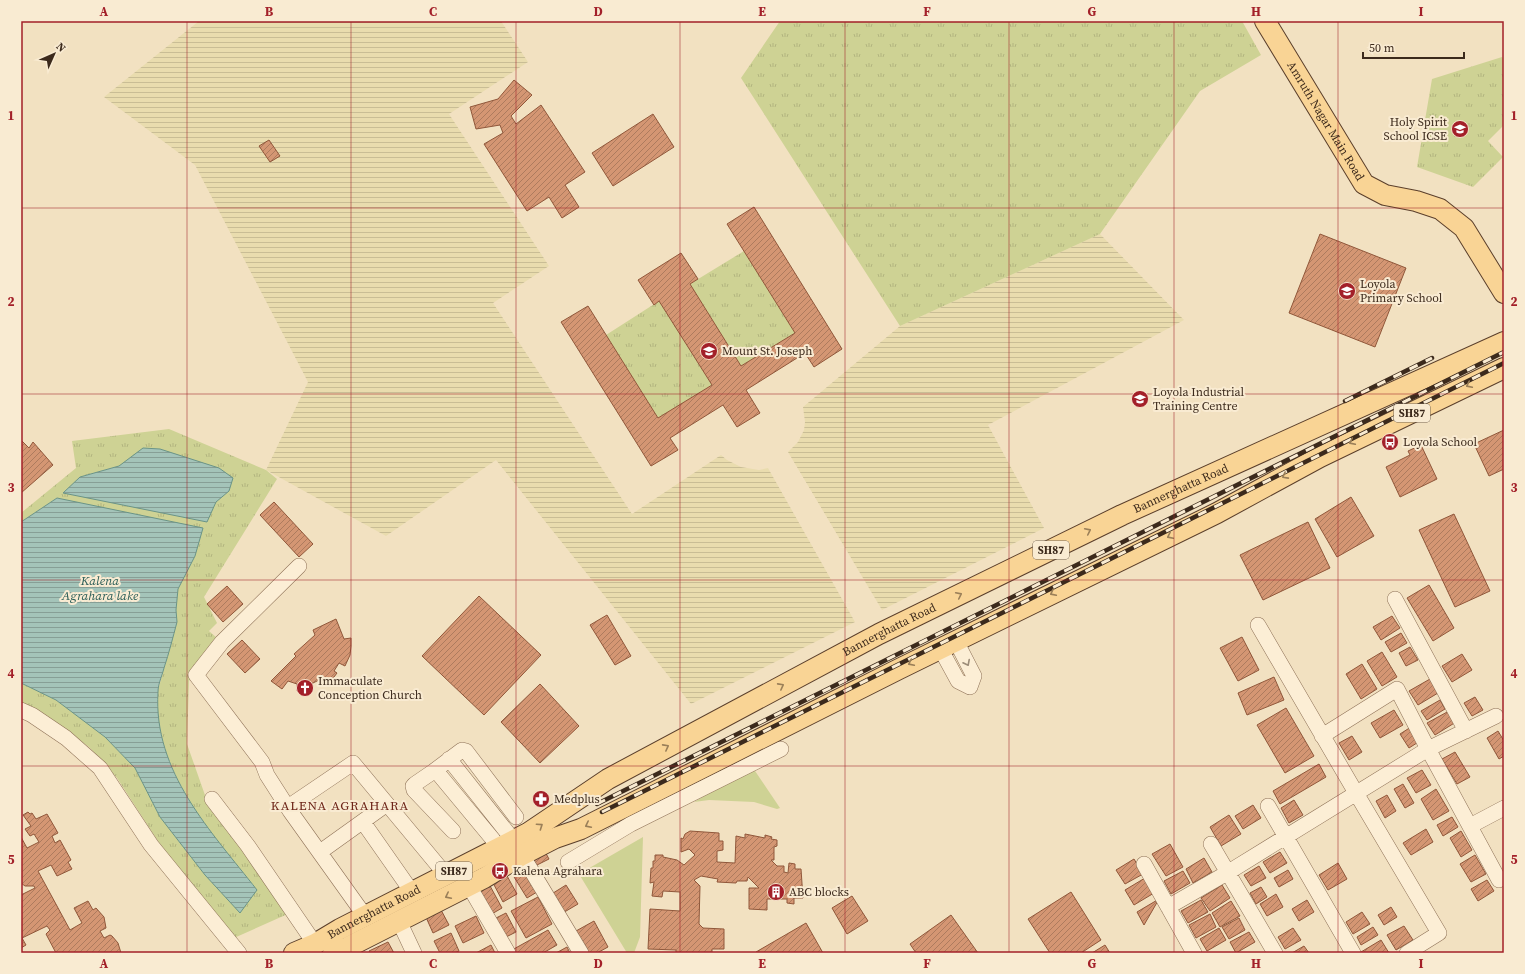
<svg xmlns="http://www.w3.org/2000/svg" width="1525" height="974" viewBox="0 0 1525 974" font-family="'Source Serif 4',serif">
<defs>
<pattern id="farmland-rules" width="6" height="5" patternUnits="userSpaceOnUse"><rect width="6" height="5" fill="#e9dcae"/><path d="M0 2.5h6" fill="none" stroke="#c9bd95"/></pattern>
<pattern id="park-tufts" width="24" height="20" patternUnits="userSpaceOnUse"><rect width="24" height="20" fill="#ced294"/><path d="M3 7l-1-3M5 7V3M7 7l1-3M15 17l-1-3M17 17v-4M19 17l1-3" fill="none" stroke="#b2b47f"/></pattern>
<pattern id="water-rules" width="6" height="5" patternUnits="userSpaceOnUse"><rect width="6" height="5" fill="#a4c4b9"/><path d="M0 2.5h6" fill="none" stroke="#879f96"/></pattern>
<pattern id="building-hatch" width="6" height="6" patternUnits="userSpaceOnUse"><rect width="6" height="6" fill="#d49673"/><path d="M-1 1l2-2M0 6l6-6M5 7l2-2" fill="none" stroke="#ad7b5e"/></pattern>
</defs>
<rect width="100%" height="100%" fill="#f2e1c1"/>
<!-- farmland -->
<path fill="url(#farmland-rules)" d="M199,21H501L528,62L449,114L549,266L493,303L632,514L721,455L727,460L741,467L759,470L768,468L855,622L691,704L496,460L386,536L266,470L308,382L195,165L104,97Z
M1100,234L1184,320L988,425L1044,528L882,610L788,452L798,442L804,430L805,422L803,407L900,326Z"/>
<!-- green -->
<path fill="#ced294" d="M753,768L780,808L777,809L754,802L709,800L694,802Z
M643,837L640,937L634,953H627L579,874Z"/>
<!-- park -->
<path fill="url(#park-tufts)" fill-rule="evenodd" d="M780,21H1242L1261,55L1200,91L1100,234L900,326L741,78Z
M1502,57L1504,59V125L1488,141L1503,157L1473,187L1417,167L1432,79Z
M744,251L795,333L741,366L690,284Z
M659,301L712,385L658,418L606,335Z
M169,429L266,470L277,479L204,597L217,623L209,631L218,639L189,681L187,744L206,798L290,913L234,938L183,880L117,778L89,747L36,709L21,705V683L56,700L105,737L135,768L160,817L205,875L240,912L197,815L179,783L165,751L158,720V690L177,622L176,610L178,589L195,556L57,498L21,522V513L76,468L72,441ZM119,466L229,491L216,502L80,477Z"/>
<!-- water -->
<path fill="url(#water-rules)" stroke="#6a9487" d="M143,448L160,449L219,468L233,478L229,491L216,502L207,522L63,493L80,477L119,466Z
M57,498L203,528L195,556L178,589L176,610L177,622C173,637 169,653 164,668C162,676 158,684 158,692C153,772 211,831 257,890L240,913L205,875L160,817L135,768L105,737L56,700L21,683V522Z"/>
<!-- building -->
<path fill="url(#building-hatch)" stroke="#90573a" d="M514,80L532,95L511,116L516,124L541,105L585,172L565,185L579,207L562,218L549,197L527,211L484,144L503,133L500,125L476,129L470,107L498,99Z
M653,114L674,147L613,186L592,153Z
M269,140L280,156L270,162L259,146Z
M754,207L842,349L814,367L805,353L746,390L760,413L737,427L723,405L670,438L678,450L651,466L561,322L588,306L658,418L712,385L659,301L654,305L638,280L681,253L698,279L690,284L741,366L795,333L727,224Z
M1320,234L1406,268L1375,347L1289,313Z
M1504,430V469L1489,476L1474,444Z
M21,440L29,448L33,442L53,465L21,493Z
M1421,445L1437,479L1400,497L1386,467L1410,455L1408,451Z
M1351,497L1374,536L1337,557L1315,519Z
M274,502L313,544L299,557L260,515Z
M1454,514L1490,591L1455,607L1419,530Z
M1308,522L1330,568L1263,600L1240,555Z
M1429,585L1454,628L1433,641L1407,598Z
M227,586L243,604L223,622L207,604Z
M479,596L541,655L484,715L422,656Z
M607,615L631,656L615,665L590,625Z
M1392,616L1400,628L1381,640L1373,627Z
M336,619L344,639L351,638V646L350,655L345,666L339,663L334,671L337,673L334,677L321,686L319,680L311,684V691L307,692L297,691V684L288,681L282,689L271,681L296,656L294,654L315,635L313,630Z
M1401,633L1407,643L1391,652L1385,642Z
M1242,637L1259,670L1238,681L1220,648Z
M242,640L260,659L245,673L227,654Z
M1410,647L1418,660L1406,666L1399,653Z
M1382,652L1397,677L1382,686L1367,661Z
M1462,654L1472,670L1452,682L1442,666Z
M1362,664L1377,689L1361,699L1346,674Z
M1274,677L1284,700L1247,715L1238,693Z
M1430,679L1438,693L1418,705L1409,691Z
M540,684L579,726L540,763L501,722Z
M1475,697L1483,710L1472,716L1464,703Z
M1440,700L1445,709L1427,720L1421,711Z
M1286,708L1314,756L1285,773L1257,725Z
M1394,710L1403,725L1380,738L1371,723Z
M1449,711L1456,722L1435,735L1427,723Z
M1411,727L1420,741L1409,748L1400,734Z
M1498,731L1504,741V756L1499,759L1487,738Z
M1352,736L1362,752L1349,760L1339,743Z
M1455,752L1470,777L1457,784L1442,759Z
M1319,764L1326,777L1280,804L1273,791Z
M1422,770L1431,785L1416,793L1407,778Z
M1403,784L1414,803L1405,808L1394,789Z
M1436,789L1449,811L1433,820L1421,799Z
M1387,795L1396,811L1385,818L1376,801Z
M1294,800L1303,815L1289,823L1281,808Z
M1253,805L1261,818L1243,829L1235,816Z
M28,812L30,814L32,813L36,819L47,814L58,833L52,836L55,843L60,840L71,860L68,862L72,869L57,876L51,865L38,871L70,930L82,923L74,908L88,901L93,910L96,908L104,917L106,928L100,931L104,938L110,935L112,936L118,943L121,953H56L46,934L50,930L47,926L22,938L26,945L21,948V895L35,888L34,886H25L21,883V837L27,848L39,842L34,834L30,836L25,829L31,826L23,815Z
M1229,815L1241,834L1221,846L1210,827Z
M1452,817L1458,827L1443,836L1437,825Z
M1426,829L1433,842L1411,855L1403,843Z
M690,831L719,833V841H723V850L717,851V862L735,863L736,836L745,838V834L765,838V835L772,837L771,839L777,840V846L774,847V860H771L777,866H784V872L788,873L789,863L795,864V869H801L803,898H794V904L787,903V899H767V910L749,909V888H759L748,877L747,881H737L736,883L717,882L718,879L701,876L694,880L700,886L699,924L703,928L724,929V949H712V953H676V950L648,949L650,909L680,911V892L663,891L662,897L652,896L654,882L650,883L651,868H653V861H655V855H663V857L677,860L684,865L695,855L689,849L681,852V838L683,839L685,834Z
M1461,831L1472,850L1461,857L1450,838Z
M1170,844L1183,867L1166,876L1152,854Z
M543,848L549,859L535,866L529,856Z
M1280,852L1287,863L1270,873L1263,862Z
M1475,855L1486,874L1471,882L1460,864Z
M1204,858L1212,872L1193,883L1186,869Z
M1134,859L1143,874L1125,884L1116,870Z
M1338,863L1347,879L1328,890L1319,875Z
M522,866L537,892L527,898L511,872Z
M1259,866L1266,878L1251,886L1244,875Z
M1288,870L1293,879L1279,887L1274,878Z
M1183,871L1190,883L1171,894L1164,881Z
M506,874L517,894L503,902L492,881Z
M1145,878L1154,893L1134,905L1125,890Z
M1487,880L1494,891L1478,901L1471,889Z
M489,884L502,908L490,915L476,891Z
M566,885L578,904L561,914L550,895Z
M1222,885L1230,898L1210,911L1201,898Z
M1261,887L1267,897L1256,904L1250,893Z
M1071,892L1101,940L1081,953H1050L1028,919Z
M1276,894L1283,907L1267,916L1260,904Z
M852,896L868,921L847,934L832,908Z
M538,897L552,924L526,938L511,911Z
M1159,899L1144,925L1137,912Z
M1201,900L1208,912L1188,923L1181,911Z
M1307,900L1314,912L1299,921L1292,909Z
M1231,901L1240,916L1220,927L1212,913Z
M1391,907L1397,917L1384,925L1378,915Z
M440,908L449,925L433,933L425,915Z
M1362,912L1370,924L1353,934L1346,922Z
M506,913L516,932L504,938L494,919Z
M1210,914L1216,927L1196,938L1189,925Z
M951,915L978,953H916L910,944Z
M476,916L484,933L463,943L455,926Z
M1239,918L1245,930L1229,939L1222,927Z
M594,921L608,947L597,953H588L576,931Z
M806,923L823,953H757L756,952Z
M1404,926L1413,940L1396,950L1387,935Z
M1373,927L1378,935L1361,945L1357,937Z
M1219,928L1226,940L1207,951L1200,939Z
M1293,928L1301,940L1285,949L1278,937Z
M548,930L557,945L543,953H514L512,950Z
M1249,932L1255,942L1236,953L1230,942Z
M451,933L459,951L454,953H440L434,941Z
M1381,940L1389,953H1362L1361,952Z
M388,942L394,953H370L369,951Z
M491,945L495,953H476Z
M1105,945L1110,953H1092Z
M1304,946L1309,953H1292Z
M567,947L570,953H556Z"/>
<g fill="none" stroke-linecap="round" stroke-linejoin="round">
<!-- minor casing -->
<g stroke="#8e7157" stroke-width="16">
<path id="minor" d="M299,566L222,642L196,675L262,762L267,775L290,811L365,916
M1395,599L1466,731
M1258,625L1356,793L1439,933L1407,953
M940,648L958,681L970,687L974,676L956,641
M21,710L32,715L66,738L100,768L151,845L239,953
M1322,736L1397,689L1428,749L1499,880
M449,759L514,841
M434,771L462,750L466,751L516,817
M212,799L248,846L315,944
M1268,806L1353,953
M288,807L353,763L446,875
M363,822L412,892
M1470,826L1504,808
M453,831L414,790L413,786L415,784L434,771L437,772L500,848
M1211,844L1275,953
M320,852L387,804
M522,855L581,953
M568,862L631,824L781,749
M1144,864L1194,953
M469,886L508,953
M1168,907L1227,873L1428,749L1496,716
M399,921L414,953"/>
</g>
<!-- major casing -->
<g stroke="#5b3f2b" stroke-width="22">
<g id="major">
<path id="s1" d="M1265,21L1364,184L1385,195L1416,201L1440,209L1464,228L1504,293"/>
<path id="s2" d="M294,953L315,944L340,929L528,833L608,779L879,634L1122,515L1504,342"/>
<path d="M333,953L348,947L484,878L522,855L555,838L581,829L899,669L1217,513L1320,457L1504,368"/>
</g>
</g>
<!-- minor -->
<use href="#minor" stroke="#fceed5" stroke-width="15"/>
<!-- major -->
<use href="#major" stroke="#f9d495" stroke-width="20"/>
<!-- rail casing -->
<g stroke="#3c2a1c" stroke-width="4.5">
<path id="rail" d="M1345,401L1432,358
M597,804L1504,352
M602,812L1504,363"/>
</g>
<!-- rail -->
<use href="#rail" stroke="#f9ebd2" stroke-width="3" stroke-dasharray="9" stroke-linecap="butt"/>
</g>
<!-- one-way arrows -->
<defs><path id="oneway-chevron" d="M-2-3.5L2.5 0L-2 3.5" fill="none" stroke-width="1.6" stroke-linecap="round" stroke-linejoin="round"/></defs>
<g stroke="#9a7f58">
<use href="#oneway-chevron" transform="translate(1469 385) rotate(154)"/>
<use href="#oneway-chevron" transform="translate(1352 442) rotate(154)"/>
<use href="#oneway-chevron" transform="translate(1285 476) rotate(152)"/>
<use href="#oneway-chevron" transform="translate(1088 531) rotate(-26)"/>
<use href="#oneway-chevron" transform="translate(1170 536) rotate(154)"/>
<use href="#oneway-chevron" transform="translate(1053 593) rotate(154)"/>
<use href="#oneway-chevron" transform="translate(959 595) rotate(-26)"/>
<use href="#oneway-chevron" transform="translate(911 663) rotate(154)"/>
<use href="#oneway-chevron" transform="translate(781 686) rotate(-28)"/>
<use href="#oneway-chevron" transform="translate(666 747) rotate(-28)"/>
<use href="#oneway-chevron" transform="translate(588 825) rotate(153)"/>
<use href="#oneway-chevron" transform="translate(540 826) rotate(-34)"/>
<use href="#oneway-chevron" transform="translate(448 896) rotate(153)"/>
</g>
<use stroke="#9c8c78" href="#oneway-chevron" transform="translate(967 663) rotate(63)"/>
<!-- grid -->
<path fill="none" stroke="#a32029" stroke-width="1" stroke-opacity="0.55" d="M187,21V953M351,21V953M516,21V953M680,21V953M845,21V953M1009,21V953M1174,21V953M1338,21V953M21,208H1504M21,394H1504M21,580H1504M21,766H1504"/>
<!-- icons -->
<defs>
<g id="school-disc" transform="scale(0.9)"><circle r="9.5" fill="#a32029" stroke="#f9ebd2"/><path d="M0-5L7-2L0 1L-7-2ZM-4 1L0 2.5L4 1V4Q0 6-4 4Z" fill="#fff"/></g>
<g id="university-disc" transform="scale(0.9)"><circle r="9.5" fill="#a32029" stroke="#f9ebd2"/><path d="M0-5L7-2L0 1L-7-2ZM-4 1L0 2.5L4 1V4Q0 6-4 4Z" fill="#fff"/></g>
<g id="bus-disc" transform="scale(0.9)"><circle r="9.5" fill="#a32029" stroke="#f9ebd2"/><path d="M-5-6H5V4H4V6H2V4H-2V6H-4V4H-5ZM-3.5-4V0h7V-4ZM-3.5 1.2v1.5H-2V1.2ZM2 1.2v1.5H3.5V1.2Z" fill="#fff"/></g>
<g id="church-disc" transform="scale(0.9)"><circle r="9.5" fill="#a32029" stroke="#f9ebd2"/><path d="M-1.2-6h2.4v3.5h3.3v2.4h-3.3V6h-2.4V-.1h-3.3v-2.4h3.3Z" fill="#fff"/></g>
<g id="pharmacy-disc" transform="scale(0.9)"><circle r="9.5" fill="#a32029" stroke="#f9ebd2"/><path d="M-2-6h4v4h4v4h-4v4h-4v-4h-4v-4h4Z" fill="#fff"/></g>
<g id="building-disc" transform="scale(0.9)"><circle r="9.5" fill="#a32029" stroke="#f9ebd2"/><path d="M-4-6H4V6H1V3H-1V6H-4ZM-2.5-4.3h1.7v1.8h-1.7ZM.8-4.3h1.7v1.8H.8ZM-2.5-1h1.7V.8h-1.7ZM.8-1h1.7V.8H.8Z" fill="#fff"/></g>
</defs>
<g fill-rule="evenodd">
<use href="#school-disc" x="1460" y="129"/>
<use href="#school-disc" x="1347" y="291"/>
<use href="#school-disc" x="709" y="351"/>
<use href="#university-disc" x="1140" y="399"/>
<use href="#bus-disc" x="1390" y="442"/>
<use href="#church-disc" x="305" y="688"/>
<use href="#pharmacy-disc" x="541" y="799"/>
<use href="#bus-disc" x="500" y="871"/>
<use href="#building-disc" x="776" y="892"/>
</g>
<g text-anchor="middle" stroke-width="4" stroke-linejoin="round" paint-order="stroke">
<!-- shield labels -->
<g fill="#f9ebd2" stroke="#756453" stroke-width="1">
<rect x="1394" y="404" width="36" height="18" rx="3"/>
<rect x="1033" y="541" width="36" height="18" rx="3"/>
<rect x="436" y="862" width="36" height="18" rx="3"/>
</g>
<g font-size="11" font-weight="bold" fill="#3c2a1c">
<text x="1412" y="417">SH87</text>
<text x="1051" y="554">SH87</text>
<text x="454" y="875">SH87</text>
</g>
<!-- street labels -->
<g font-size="12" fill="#3c2a1c" stroke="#f9ebd2">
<text dy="4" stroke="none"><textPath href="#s1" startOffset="117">Amruth Nagar Main Road</textPath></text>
<text dy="4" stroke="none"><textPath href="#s2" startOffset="1002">Bannerghatta Road</textPath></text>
<text dy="4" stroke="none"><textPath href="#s2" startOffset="678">Bannerghatta Road</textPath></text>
<text dy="4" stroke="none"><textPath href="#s2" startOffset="90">Bannerghatta Road</textPath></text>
</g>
<!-- poi labels -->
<g font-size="12" fill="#3c2a1c" stroke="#f9ebd2" text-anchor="start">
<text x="1447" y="126" text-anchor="end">Holy Spirit<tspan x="1447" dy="14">School ICSE</tspan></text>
<text x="1360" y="288">Loyola<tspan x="1360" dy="14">Primary School</tspan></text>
<text x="722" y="355">Mount St. Joseph</text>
<text x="1153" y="396">Loyola Industrial<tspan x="1153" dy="14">Training Centre</tspan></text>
<text x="1403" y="446">Loyola School</text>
<text x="318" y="685">Immaculate<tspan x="318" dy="14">Conception Church</tspan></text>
<text x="554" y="803">Medplus</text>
<text x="513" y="875">Kalena Agrahara</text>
<text x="789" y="896">ABC blocks</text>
</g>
<!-- water labels -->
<g font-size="13" font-style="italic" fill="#2a5d57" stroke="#f9ebd2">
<text x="100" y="585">Kalena<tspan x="100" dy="15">Agrahara lake</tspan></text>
</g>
<!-- neighbourhood labels -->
<g font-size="13" letter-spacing="1" fill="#6d2417" stroke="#f9ebd2">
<text x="340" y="810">KALENA AGRAHARA</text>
</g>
</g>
<!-- border -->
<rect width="1525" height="974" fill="none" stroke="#f9ebd2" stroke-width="44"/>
<!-- north arrow -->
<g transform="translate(54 54) rotate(45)" stroke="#f9ebd2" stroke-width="3" paint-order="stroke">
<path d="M0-3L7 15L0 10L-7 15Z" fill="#3c2a1c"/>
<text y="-6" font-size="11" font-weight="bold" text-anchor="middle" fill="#3c2a1c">N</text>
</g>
<!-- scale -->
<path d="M1363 52v6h101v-6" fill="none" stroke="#3c2a1c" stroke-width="2"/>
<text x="1369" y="52" font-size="12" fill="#3c2a1c" stroke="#f9ebd2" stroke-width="3" paint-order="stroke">50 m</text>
<rect x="22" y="22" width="1481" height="930" fill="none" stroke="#a32029" stroke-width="1.5"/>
<g font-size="13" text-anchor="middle" font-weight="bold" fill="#a32029">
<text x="104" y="16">A</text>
<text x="269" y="16">B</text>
<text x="433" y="16">C</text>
<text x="598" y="16">D</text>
<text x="762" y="16">E</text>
<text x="927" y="16">F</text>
<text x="1092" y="16">G</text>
<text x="1256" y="16">H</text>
<text x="1421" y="16">I</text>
<text x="11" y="120">1</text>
<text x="1514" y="120">1</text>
<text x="11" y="306">2</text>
<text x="1514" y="306">2</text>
<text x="11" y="492">3</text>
<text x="1514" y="492">3</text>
<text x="11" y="678">4</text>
<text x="1514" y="678">4</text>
<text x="11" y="864">5</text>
<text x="1514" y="864">5</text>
<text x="104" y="968">A</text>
<text x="269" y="968">B</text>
<text x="433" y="968">C</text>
<text x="598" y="968">D</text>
<text x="762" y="968">E</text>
<text x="927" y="968">F</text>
<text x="1092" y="968">G</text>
<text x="1256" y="968">H</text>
<text x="1421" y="968">I</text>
</g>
</svg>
